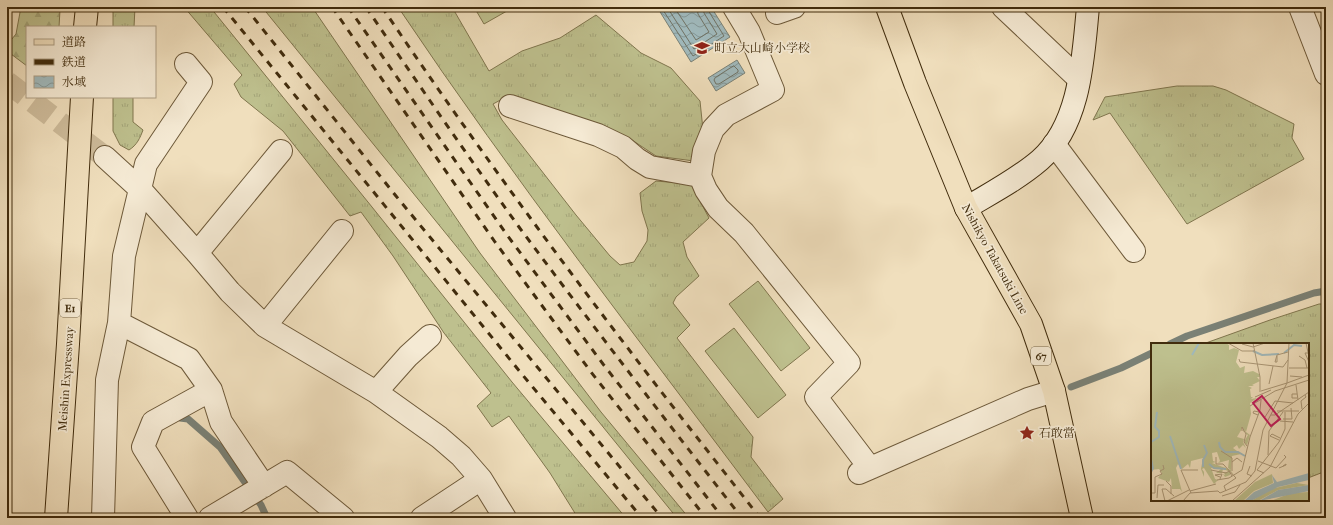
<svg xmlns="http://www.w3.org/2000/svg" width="1333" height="525" viewBox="0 0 1333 525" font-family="'IM FELL French Canon','Noto Serif JP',serif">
<defs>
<pattern id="grass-tufts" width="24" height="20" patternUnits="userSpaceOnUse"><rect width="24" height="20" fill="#bec08e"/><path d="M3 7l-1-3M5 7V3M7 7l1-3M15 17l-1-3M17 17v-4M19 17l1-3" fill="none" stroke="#a4a579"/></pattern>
<pattern id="forest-firs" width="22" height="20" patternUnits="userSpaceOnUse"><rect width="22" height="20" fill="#bec08e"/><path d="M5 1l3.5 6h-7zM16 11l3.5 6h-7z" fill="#a4a579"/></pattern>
<pattern id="water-waves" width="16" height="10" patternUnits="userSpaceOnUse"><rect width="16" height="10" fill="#a0b9bc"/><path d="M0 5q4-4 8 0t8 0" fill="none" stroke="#849797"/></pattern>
</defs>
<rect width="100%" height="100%" fill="#f0dfbd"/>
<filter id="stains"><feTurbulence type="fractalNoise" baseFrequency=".005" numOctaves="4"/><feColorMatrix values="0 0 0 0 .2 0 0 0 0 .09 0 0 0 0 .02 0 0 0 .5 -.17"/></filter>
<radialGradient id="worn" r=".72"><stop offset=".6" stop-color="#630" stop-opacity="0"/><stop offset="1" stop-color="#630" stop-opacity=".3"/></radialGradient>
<!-- grass -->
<path fill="url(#grass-tufts)" stroke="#80764e" d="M113,7H135L134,27H113Z
M184,7H210L372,207L512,382L626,518H578L550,473L509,416L492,427L477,406L491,393L444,333L393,256L361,212L350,216L283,131L241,97L234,84L242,75Z
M262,7H312L480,253L601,412L689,518H677Z
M398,7H452L489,71L522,51L560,38L596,15L641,53L671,68L700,101L703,130L694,161L656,156L629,138L508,96L493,104L502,120L576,215L610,256L620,265L634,262L647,241L648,230L642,211L640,193L656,181L691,184L709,218L683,242L687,257L699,276L676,297L673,303L690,325L677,338L753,437L751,457L783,499L768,512C643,345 514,180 398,7Z
M1177,86H1213L1226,90L1294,124L1292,138L1304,159L1187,224L1110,113L1093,120L1105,97Z
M113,97H133V122L143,130C140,138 137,145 129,150L120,145L113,131Z
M1319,304H1326V471L1308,478V344H1203L1270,320Z"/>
<!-- forest -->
<path fill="url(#forest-firs)" stroke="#80764e" d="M21,7H43L60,10L59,27H27V66L7,51V45L16,34Z"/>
<!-- pitch -->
<path fill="#bec08e" stroke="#80764e" d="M474,7H514L484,24Z
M758,281L810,348L781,371L729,304Z
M734,328L786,395L758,418L705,351Z"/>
<!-- water -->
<path fill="url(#water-waves)" stroke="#7a8176" d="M657,7H711L730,37L691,62Z
M737,60L745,73L716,91L708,78Z"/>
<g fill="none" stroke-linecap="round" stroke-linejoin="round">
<!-- shore -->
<path stroke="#707264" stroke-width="1" d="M661,7L693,56L724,36L708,10V7
M667,7L694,49L717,34L704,13L703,7
M674,7L696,40L709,32L698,14L697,7
M734,66L738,70V72L719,84H716L714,80L715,78Z"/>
<!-- stream -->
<path stroke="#7a8176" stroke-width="7" d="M1170,344L1187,336L1314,293L1326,291
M1071,387L1121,368L1152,353
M180,418L188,419L220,447L261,505L267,518"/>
<!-- minor-tunnel -->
<path stroke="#cdbb9a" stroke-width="22" stroke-dasharray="22 11" stroke-linecap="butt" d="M7,82L105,157"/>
<!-- minor casing -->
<g stroke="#6d5939" stroke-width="24">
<path id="minor" d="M734,7L749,32L773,90L726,115L713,129L704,151L700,176L706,190L718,208L744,233L849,363L816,397L870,468
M1003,7L1079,79
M777,13L794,7
M510,106L598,135L623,147L637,159L650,167L700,176
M1054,144L1134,251
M105,157L140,189L197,253L230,292L265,326L376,392L439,437L461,456L481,479L505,518
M197,253L281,151
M119,323L189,359L211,390L221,422L264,486
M265,326L342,231
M376,392L408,356L430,336
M859,473L1028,399L1054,391
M103,518L107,380L119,323L124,256L146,164L201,82L186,64
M187,518L143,447L153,422L211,390
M210,518L287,472L343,518
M422,518L481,479"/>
</g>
<!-- tertiary casing -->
<g stroke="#6d5939" stroke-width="24">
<path id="tertiary" d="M1300,7L1326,74"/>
</g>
<!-- secondary casing -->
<g stroke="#412c0d" stroke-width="24">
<path id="secondary" d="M966,208C991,193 1018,179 1040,160C1081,124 1083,57 1088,7"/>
</g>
<!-- primary casing -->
<g stroke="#412c0d" stroke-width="24">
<path id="primary" d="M887,7L915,83L966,208L1031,324L1054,391L1082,518"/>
</g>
<!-- motorway casing -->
<g stroke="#412c0d" stroke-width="24">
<path id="motorway" d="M85,27L87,7
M56,518L68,344L82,97"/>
</g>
<!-- minor -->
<use href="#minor" stroke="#f5ead4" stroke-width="22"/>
<!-- tertiary -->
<use href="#tertiary" stroke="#f5ead4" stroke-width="22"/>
<!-- secondary -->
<use href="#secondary" stroke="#f5ead4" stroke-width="22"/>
<!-- primary -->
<use href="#primary" stroke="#f0dfbd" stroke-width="22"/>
<!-- motorway -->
<use href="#motorway" stroke="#f0dfbd" stroke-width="22"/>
<!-- rail -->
<path stroke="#412c0d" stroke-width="3" stroke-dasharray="7 7" stroke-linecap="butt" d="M223,7L521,373L642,518
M245,7L396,196L662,518
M332,7L495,242L591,372L706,518
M348,7L507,235L603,364L723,518
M366,7C416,81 467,155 519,227C592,325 667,422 742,518
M382,7C460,123 542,236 627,347C670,404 716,461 760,518"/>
</g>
<!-- icons -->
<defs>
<g id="school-bare" transform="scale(1.2)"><path d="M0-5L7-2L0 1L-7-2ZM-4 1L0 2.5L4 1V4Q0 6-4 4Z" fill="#8f2418" stroke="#f5ead4" stroke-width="2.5" paint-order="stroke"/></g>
<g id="sight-bare" transform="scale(1.2)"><path d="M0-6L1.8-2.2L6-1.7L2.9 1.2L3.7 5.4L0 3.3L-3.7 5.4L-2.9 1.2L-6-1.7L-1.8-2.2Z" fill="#8f2418" stroke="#f5ead4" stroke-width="2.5" paint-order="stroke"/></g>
</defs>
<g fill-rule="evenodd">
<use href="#school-bare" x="702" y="48"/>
<use href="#sight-bare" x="1027" y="433"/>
</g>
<g text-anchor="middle" stroke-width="3.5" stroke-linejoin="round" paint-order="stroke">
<!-- shield labels -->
<g fill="#f5ead4" stroke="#776549" stroke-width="1">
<rect x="60" y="299" width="20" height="18" rx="3"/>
<rect x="1031" y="347" width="20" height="18" rx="3"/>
</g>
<g font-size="11" font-weight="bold" fill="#412c0d">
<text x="70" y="312">E1</text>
<text x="1041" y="360">67</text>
</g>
<!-- poi labels -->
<g font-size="12" fill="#412c0d" stroke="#f5ead4" text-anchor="start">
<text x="714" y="52">町立大山崎小学校</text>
<text x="1039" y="437">石敢當</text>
</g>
<!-- street labels -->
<g font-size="12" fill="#412c0d" stroke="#f5ead4">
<text transform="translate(995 259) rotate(61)" y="4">Nishikyo Takatsuki Line</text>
<text transform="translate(66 379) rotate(-86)" y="4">Meishin Expressway</text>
</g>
</g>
<!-- overview -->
<g transform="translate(1151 343)">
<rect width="158" height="158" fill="#f0dfbd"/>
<path d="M121,131L122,140L103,148L92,158H83L104,139Z" fill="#bec08e"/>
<path d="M0,0H75L78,2V7L83,5L88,7L85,19L89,25L94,23L93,30L102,28L108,31L109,34H106L109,38L101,42L103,43H97L101,45L99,46L100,54H102L100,56L106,55L99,60L100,71L95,89L99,92L96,102L93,99L97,92L95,91L94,87L92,89V84L86,94L93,96L92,99L95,105L92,102L88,106L86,102L82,105L90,111L81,113L80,128L83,132L79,128V132L74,134L72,131L74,132L73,129H78L77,128L72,126L71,130H65L70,126L60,125L64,136L67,137L63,141L53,125L51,126L53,129V134L50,126L52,115L40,118L39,125L37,121L31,126L27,121L25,125L31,149L29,146H21L20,135L18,139L7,135L11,130L8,126L0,127ZM66,109L69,118L67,120L78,117L77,125L80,127L61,120L65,119L62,118L61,110ZM158,137L146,140L158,142L127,147L107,158H100L120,146Z" fill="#bec08e" fill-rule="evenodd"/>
<path d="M158,149V158H120L140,150Z" fill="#bec08e"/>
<path d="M158,130V137L127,144L100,158H93L103,149L123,140L121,132L126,139ZM158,142V148L108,158L127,147Z" fill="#a0b9bc"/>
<path fill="none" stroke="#a0b9bc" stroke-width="2" d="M102,8L111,12L128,11M133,10L143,2L151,3M41,12L48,0M19,93L30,126M0,99L8,94V88L4,84L6,69M68,99L69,104L74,109H87L94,113M0,116L2,125L0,129M58,121L63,125L75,126M52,124V117L56,110L53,102"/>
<path fill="none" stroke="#aa9777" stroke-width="1" d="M77,0L91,8H103M102,0L109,34V49M155,0L158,14M91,1L102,4L114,0M158,10H154L158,19M126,13V19H124L126,12L137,9M148,13L154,17L156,25M88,16L89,19L132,24L137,17M138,25H158M139,33L151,34M118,41L122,23M145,42L147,57M110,48L136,40L138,0M104,54L120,47M146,55H141V51H146M99,63L124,48L158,37M151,66L150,58L155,54L154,52M126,68H148M107,72L102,70L103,68L108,69M120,72H124L158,49M114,74L124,58L142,60M132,76H141L140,65M129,78L142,79M91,88V84L95,91L93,99L96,103M128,97L119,93L121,91L129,95M70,108L81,115V128M117,112L118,88L132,69M65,114V121H72L85,135L73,143L75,148M107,118L125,125L135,114L133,112M81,119L86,115L91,119M99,123L96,131L101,133M128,125L135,122V121L132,123M60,127L75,130L78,128L81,133M113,130L106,127L128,99L134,86V69M69,134L64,132L71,131L69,136M66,137L78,135L91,127L99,94L109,67L110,57M15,138L20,143V151M39,148L65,141M0,150H4V134L11,131L9,128L13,126L12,122M40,150L30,127H47M71,153L84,149L89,142M6,155L7,142H13M14,158L11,146H15L23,153M16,158L38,147M32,158L39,150L67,148L69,150L95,139L104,128L112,87L136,40L158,32M81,158L119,124L147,71L158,60"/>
<path fill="#c2185b" fill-opacity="0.15" stroke="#c2185b" stroke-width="2" d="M111,53L129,76L120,83L102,60Z"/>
<rect width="158" height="158" fill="none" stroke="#412c0d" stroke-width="2"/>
</g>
<!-- margin -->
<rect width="1333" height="525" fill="none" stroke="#f0dfbd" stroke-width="24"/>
<rect x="8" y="8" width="1317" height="509" fill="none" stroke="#412c0d" stroke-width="2"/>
<rect x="12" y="12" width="1309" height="501" fill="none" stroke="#412c0d"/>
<!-- legend -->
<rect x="26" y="26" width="130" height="72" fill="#f5ead4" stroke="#ad9e84"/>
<rect x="34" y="39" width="20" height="6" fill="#f0dfbd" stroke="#ad9e84"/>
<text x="62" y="46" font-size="12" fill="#412c0d">道路</text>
<rect x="34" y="59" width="20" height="6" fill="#412c0d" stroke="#ad9e84"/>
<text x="62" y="66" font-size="12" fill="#412c0d">鉄道</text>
<rect x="34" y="76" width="20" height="12" fill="url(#water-waves)" stroke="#ad9e84"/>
<text x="62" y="86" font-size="12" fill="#412c0d">水域</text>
<rect width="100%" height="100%" filter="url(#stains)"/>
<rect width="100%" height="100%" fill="url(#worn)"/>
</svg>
